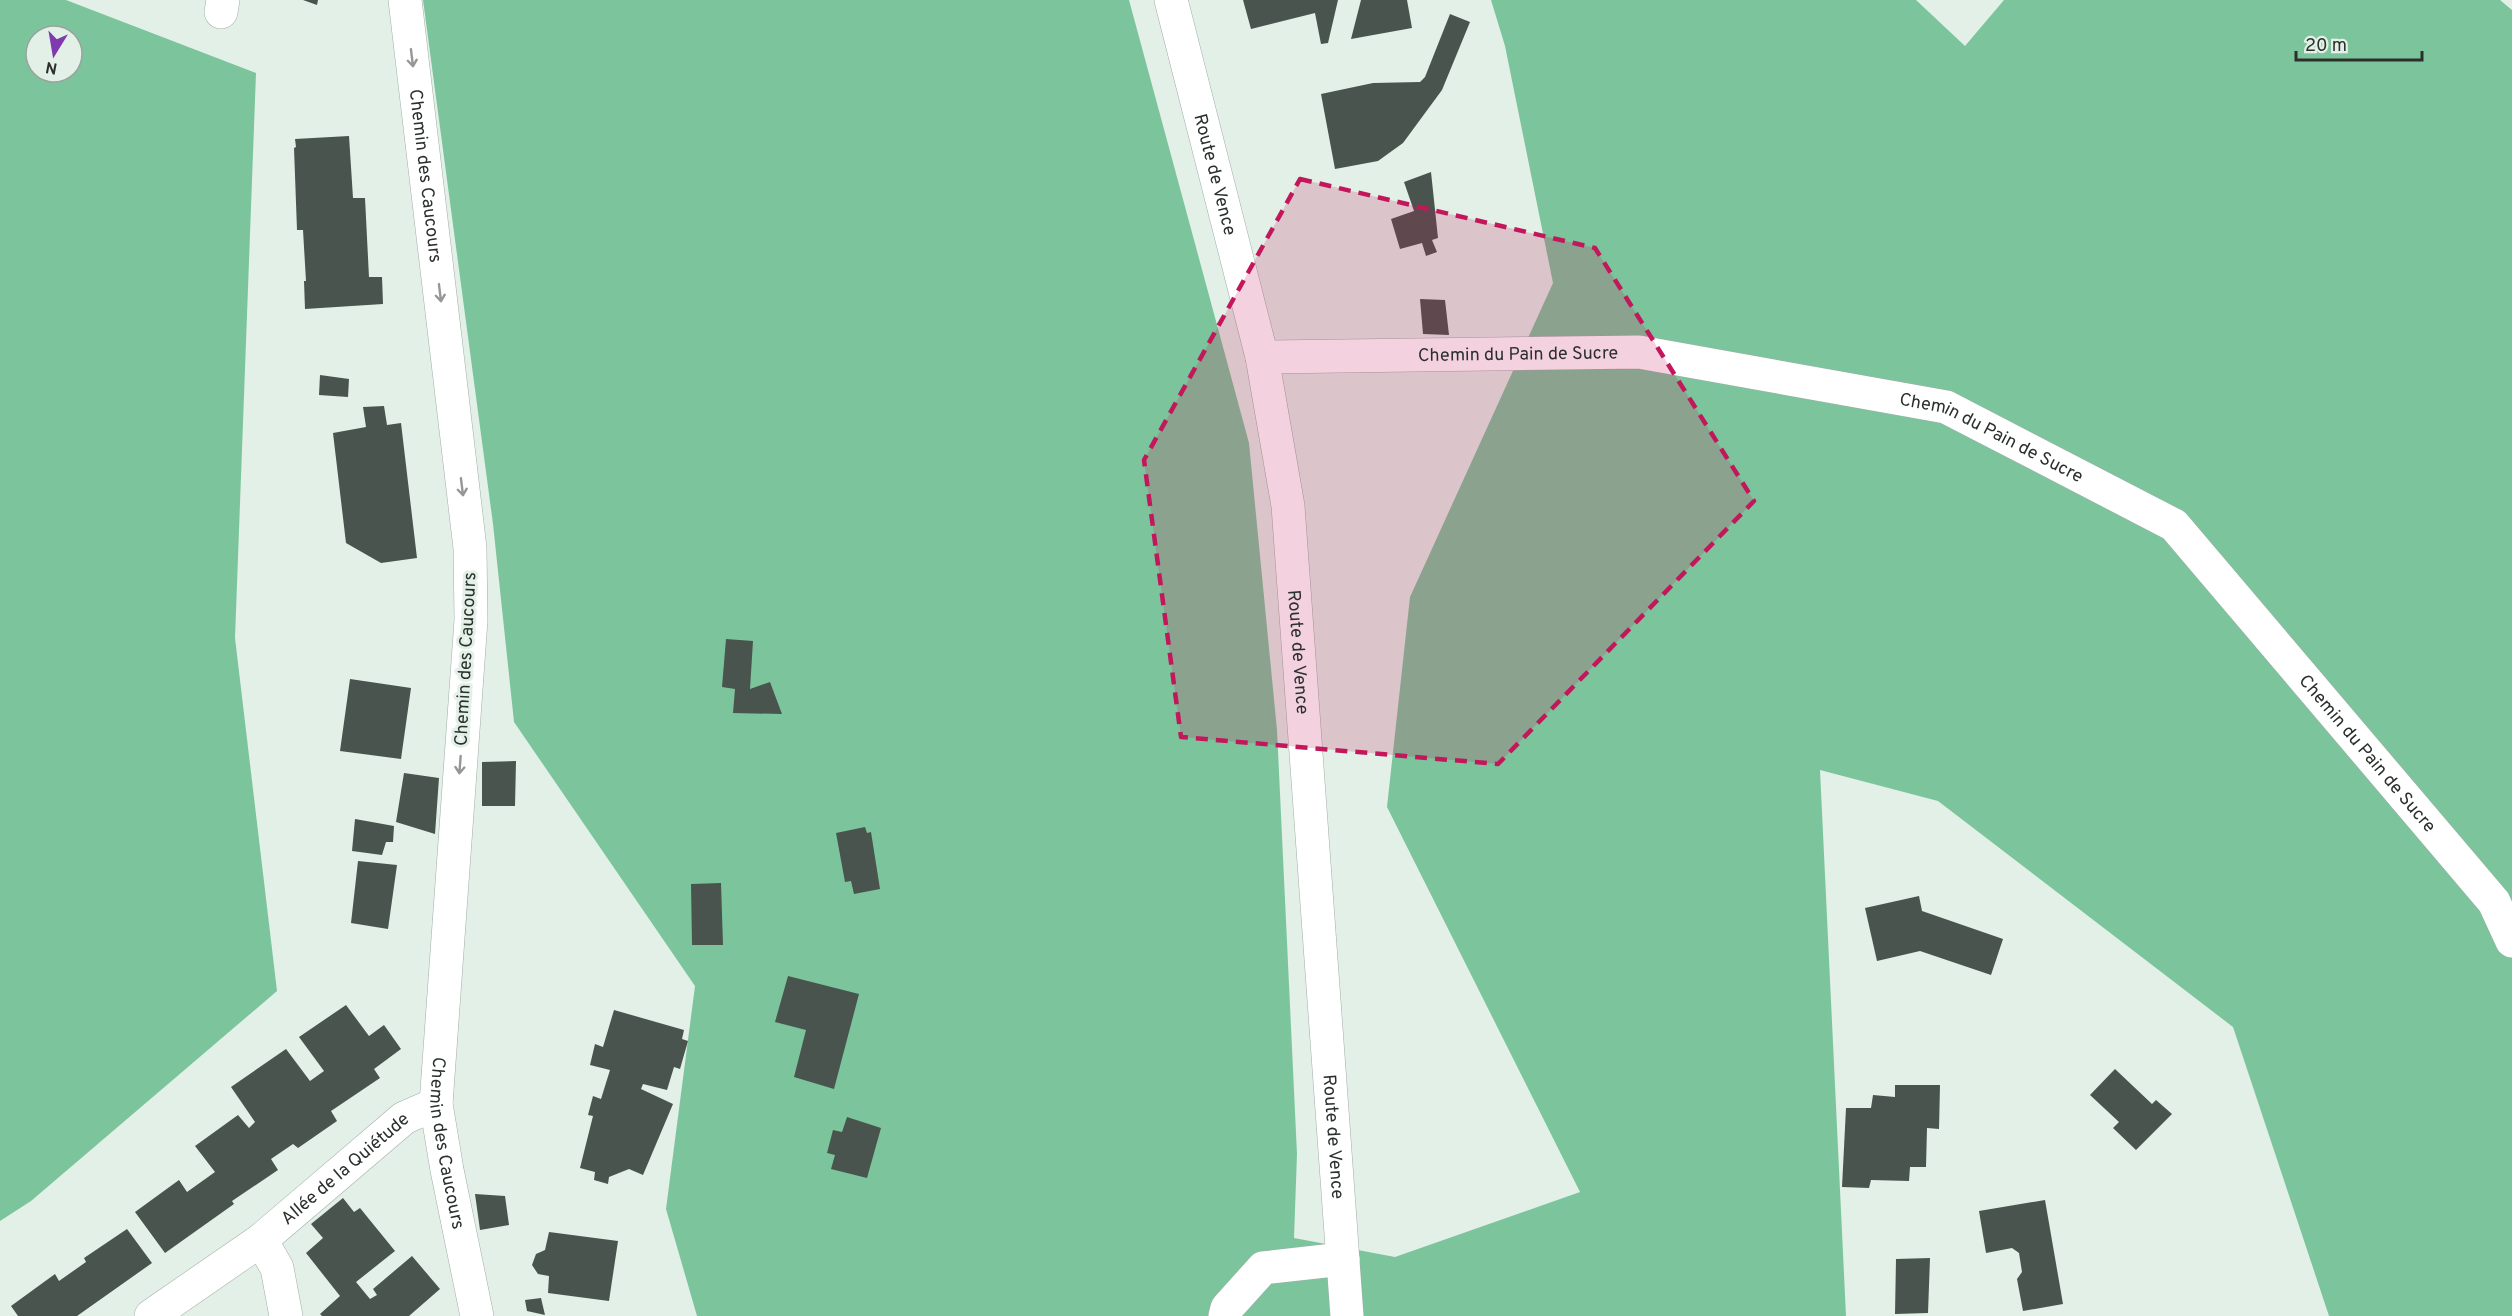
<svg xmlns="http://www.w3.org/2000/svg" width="2512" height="1316" viewBox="0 0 2512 1316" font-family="Overpass,sans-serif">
<rect width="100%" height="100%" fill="#e2f0e7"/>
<!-- forest -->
<path fill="#7cc59c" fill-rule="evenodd" d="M0,0H66L256,73L235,638L277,991L31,1201L0,1221ZM36,36H72V72H36Z
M423,0H1129L1249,443L1277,730L1297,1154L1294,1238L1395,1257L1580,1192L1387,807L1410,597L1553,283L1505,46L1491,0H1916L1965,46L2004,0H2500L2512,10V1316H2329L2233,1027L1938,801L1820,770L1846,1316H697L666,1209L695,986L514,722L493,524Z"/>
<!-- building -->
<path fill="#48544d" d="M303,0H318L317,5Z
M1243,0H1338L1328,43L1321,44L1315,13L1251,29Z
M1361,0H1407L1412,28L1351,39Z
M1450,14L1470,22L1442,90L1403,143L1378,161L1335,169L1321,94L1373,83L1420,82L1425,77Z
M349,136L353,198H365L369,277H382L383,304L305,309L304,281H306L303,230H297L294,148L296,147L295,139Z
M1431,172L1438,238L1432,240L1437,252L1426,256L1422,243L1400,249L1391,219L1414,211L1404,182Z
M1420,299L1445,300L1449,335L1423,334Z
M320,375L349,379L348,397L319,395Z
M384,406L387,425L401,423L417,558L381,563L346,543L333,433L366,427L363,407Z
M726,639L753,641L750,689L770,682L782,714L733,713L735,689L722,687Z
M350,679L411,688L401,759L340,751Z
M516,761L515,806H482V762Z
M404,773L439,778L435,834L396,822Z
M355,819L394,826L393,842H386L382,855L352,851Z
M865,827L867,833L871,832L880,889L854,894L851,881L845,882L836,833Z
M358,861L397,865L388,929L351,923Z
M721,883L723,945H692L691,884Z
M1919,896L1922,911L2003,939L1991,975L1920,951L1877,961L1865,908Z
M788,976L859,994L834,1089L794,1077L806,1030L775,1022Z
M346,1005L369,1036L384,1025L401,1049L374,1069L380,1078L331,1111L337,1121L298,1148L293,1144L271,1159L278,1170L232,1201L234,1204L165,1253L135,1212L179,1180L187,1192L215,1172L195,1146L238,1115L249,1128L255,1122L231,1087L286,1049L310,1081L324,1071L299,1037Z
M614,1010L684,1030L682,1039L688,1041L680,1069L674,1067L667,1090L643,1084L641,1089L673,1104L643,1175L629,1169L609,1177L608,1184L594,1180L595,1172L580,1168L593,1116L588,1115L593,1096L601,1099L610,1070L590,1065L595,1044L603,1047Z
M2115,1069L2152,1104L2156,1100L2172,1114L2136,1150L2113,1128L2119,1122L2090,1095Z
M1895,1085H1940L1939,1129L1927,1128L1926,1167H1910L1909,1181L1871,1180L1869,1188L1842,1187L1846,1108H1871L1873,1095L1895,1097Z
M847,1117L881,1128L867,1178L831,1169L835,1155L827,1153L833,1130L842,1132Z
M475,1194L505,1196L509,1225L480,1230Z
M343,1198L354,1212L360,1208L395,1251L356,1282L370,1299L377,1295L373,1289L412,1256L440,1289L409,1316H322L320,1314L340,1296L306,1253L323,1238L311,1224Z
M2045,1200L2063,1304L2023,1311L2017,1279L2022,1272L2019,1253L2012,1248L1986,1253L1979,1211Z
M127,1229L152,1263L77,1316H18L11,1306L55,1274L59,1281L86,1262L84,1258Z
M549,1232L618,1241L609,1301L548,1293L549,1276L538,1274L532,1265L536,1254L545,1250Z
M1930,1258L1928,1313L1895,1314L1896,1259Z
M541,1298L545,1315L527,1311L525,1300Z"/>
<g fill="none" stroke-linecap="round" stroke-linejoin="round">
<!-- street casing -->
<g stroke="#a1aea6" stroke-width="34">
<g id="street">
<path id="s1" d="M405,0L470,548L471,620L436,1104L447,1170L477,1316"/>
<path d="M221,12L223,0"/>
<path id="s2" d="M1262,357L1639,352L1946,407L2174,525L2494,902L2512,941"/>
<path d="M261,1240L277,1268L286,1316"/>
<path id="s3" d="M151,1316L261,1240L404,1118L436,1104"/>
<path d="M1225,1316L1227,1308L1263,1268L1343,1259"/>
</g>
</g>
<!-- secondary casing -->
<g stroke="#a1aea6" stroke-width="34">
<g id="secondary">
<path id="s4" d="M1171,0L1262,357L1288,506L1347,1316"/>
</g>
</g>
<!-- street -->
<use href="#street" stroke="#fff" stroke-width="33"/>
<!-- secondary -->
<use href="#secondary" stroke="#fff" stroke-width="33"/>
</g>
<!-- one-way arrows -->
<defs><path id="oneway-shaft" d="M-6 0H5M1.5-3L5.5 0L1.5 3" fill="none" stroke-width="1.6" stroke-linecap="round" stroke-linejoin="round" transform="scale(1.5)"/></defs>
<g stroke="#959896">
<use href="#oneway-shaft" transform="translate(412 58) rotate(83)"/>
<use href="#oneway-shaft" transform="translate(440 293) rotate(83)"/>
<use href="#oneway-shaft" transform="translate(462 487) rotate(83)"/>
<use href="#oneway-shaft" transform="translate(460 765) rotate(94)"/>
</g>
<!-- marked area -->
<path fill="#c2185b" fill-opacity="0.2" stroke="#c2185b" stroke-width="4.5" stroke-dasharray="12 8" stroke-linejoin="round" d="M1300,179L1595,248L1754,501L1498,764L1181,737L1144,460Z"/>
<g text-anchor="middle" stroke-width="6" stroke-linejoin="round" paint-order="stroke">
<!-- street labels -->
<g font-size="18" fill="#2b302d" stroke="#e2f0e7">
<text dy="6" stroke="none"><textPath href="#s4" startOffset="180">Route de Vence</textPath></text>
<text dy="6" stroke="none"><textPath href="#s1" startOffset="177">Chemin des Caucours</textPath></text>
<text dy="6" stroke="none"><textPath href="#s2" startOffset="256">Chemin du Pain de Sucre</textPath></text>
<text dy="6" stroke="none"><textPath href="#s2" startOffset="742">Chemin du Pain de Sucre</textPath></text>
<text dy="6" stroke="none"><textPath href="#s4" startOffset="666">Route de Vence</textPath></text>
<text transform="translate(465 659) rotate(-87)" y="6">Chemin des Caucours</text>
<text dy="6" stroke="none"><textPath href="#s2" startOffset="1245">Chemin du Pain de Sucre</textPath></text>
<text dy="6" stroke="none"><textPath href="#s4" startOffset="1152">Route de Vence</textPath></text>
<text dy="6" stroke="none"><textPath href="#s1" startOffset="1149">Chemin des Caucours</textPath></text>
<text dy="6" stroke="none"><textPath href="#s3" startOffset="244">Allée de la Quiétude</textPath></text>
</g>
</g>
<!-- north arrow -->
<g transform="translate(54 54) rotate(191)"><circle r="28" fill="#e2f0e7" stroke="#99a39d" stroke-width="1.5"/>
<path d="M0-4.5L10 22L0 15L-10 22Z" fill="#7f3aae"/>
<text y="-9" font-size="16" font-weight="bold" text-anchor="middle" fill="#2b302d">N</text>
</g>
<!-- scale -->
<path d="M2296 51v9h126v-9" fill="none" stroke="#2b302d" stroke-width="3"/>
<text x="2305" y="51" font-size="18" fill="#2b302d" stroke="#e2f0e7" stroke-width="4.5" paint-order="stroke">20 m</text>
</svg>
